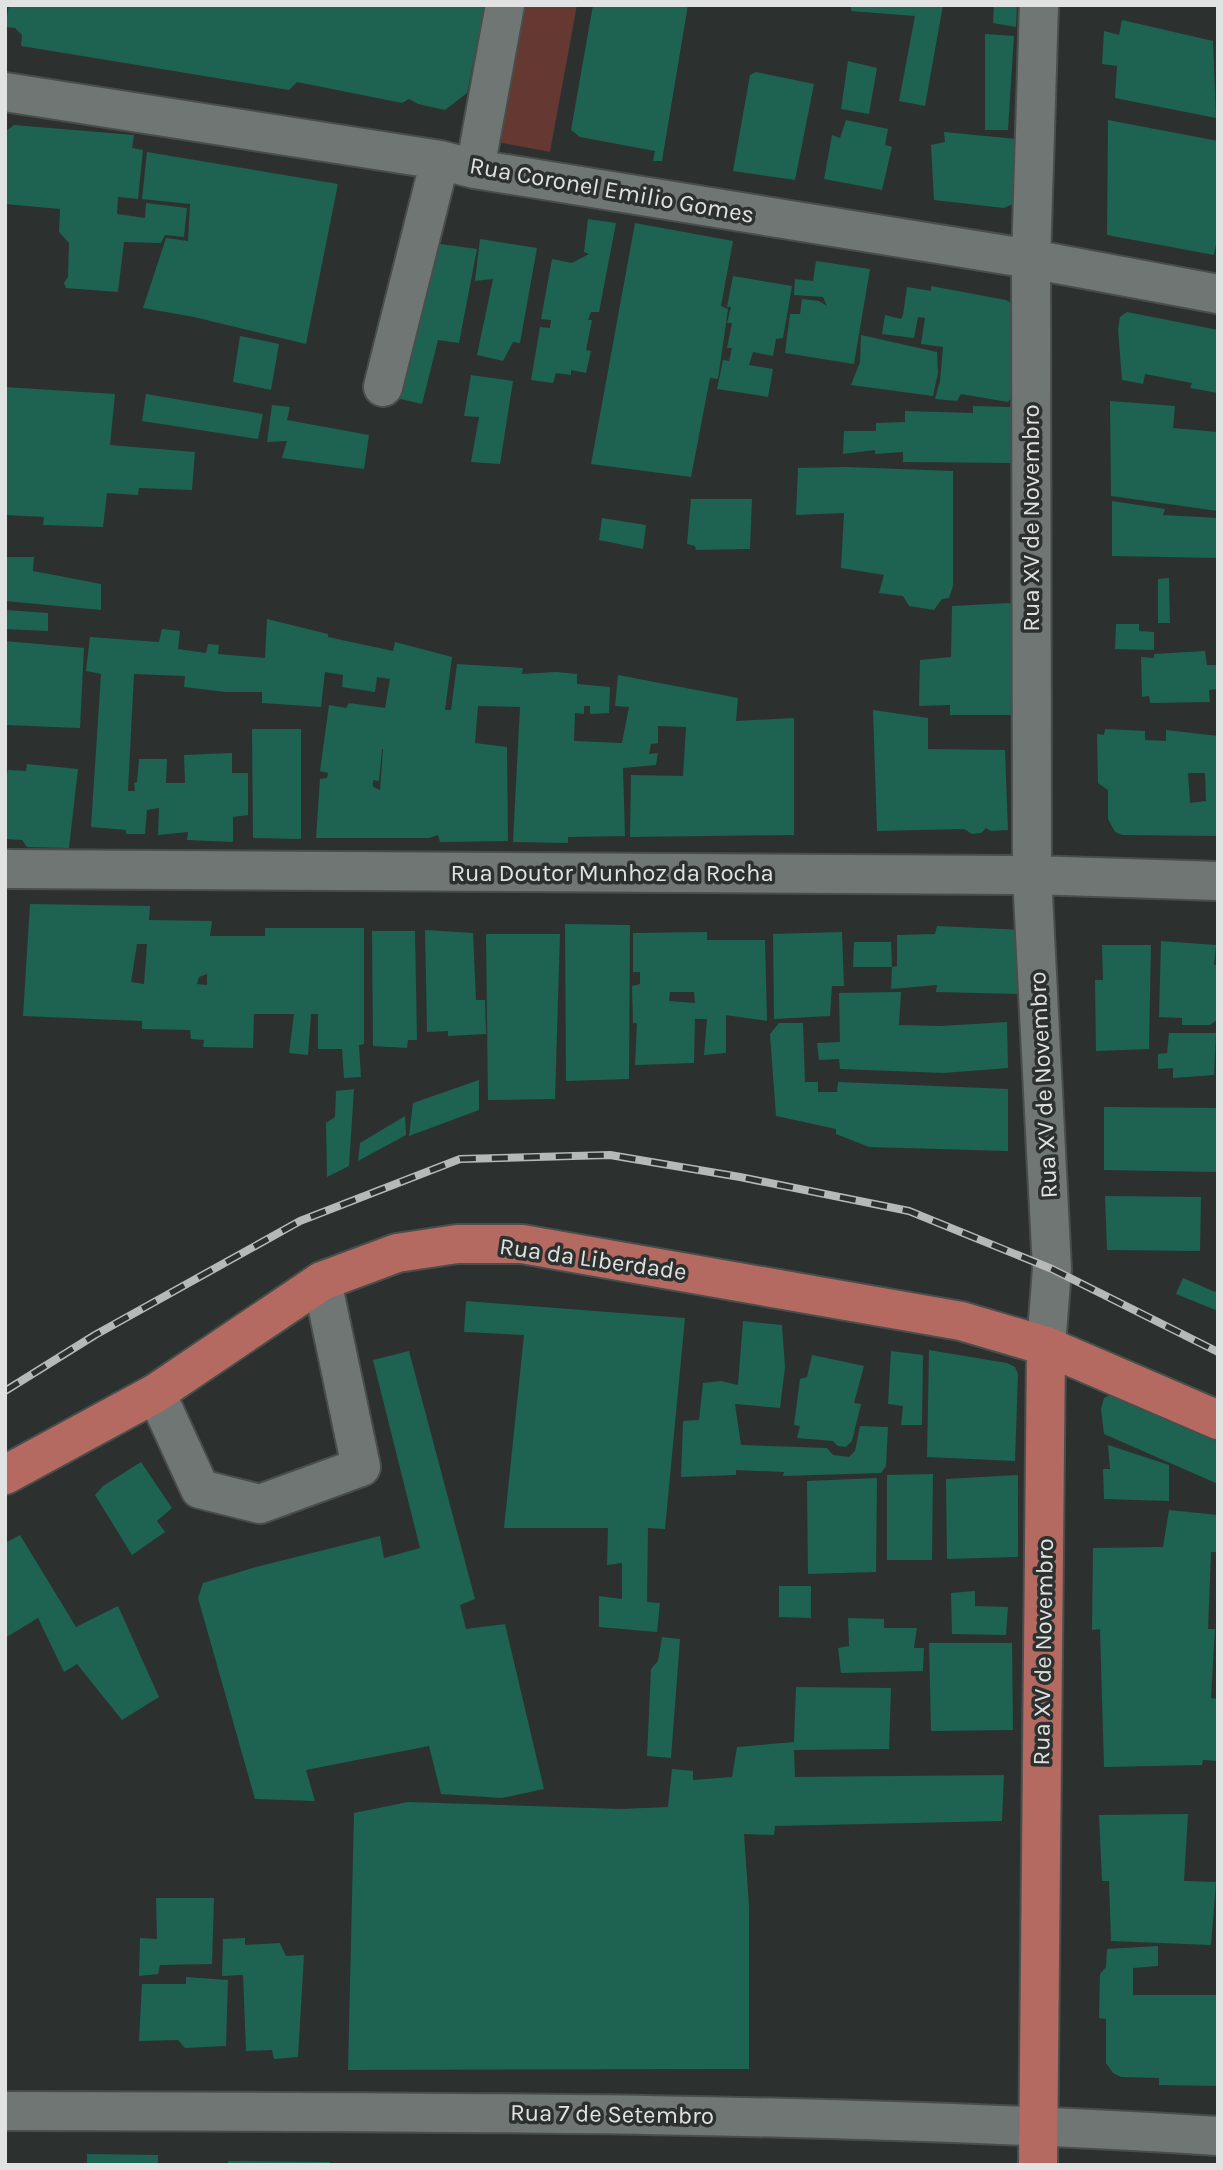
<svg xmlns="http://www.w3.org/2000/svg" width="1223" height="2170" viewBox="0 0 1223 2170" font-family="Karla,sans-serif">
<rect width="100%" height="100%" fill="#2c312f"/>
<!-- green -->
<path fill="#653832" d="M512,5H577L550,152L487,140Z"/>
<!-- building -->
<path fill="#1e6252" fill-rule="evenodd" d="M9,5H485L467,93L445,110L418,104L409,99L402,103L297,82L289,90L21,46L22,35L15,28L5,27Z
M593,5H688L662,161H653L655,151L580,137L571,130Z
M851,5H943L925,106L899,101L915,16L851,11Z
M994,5H1017L1016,27L993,23Z
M1122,20L1213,41L1216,118L1115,98L1117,66L1102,64L1104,31L1119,35Z
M985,34L1014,36L1008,130H985Z
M848,61L877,68L869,114L841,109Z
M756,72L814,84L795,180L733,171L750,75Z
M846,120L888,129L885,145L892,147L882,190L824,179L832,135L840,138Z
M1108,120L1218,141V234L1214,255L1107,235Z
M14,125L134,135L132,148L143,150L138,199L118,197L117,214L145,218L146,203L187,208L184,237L165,235L161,243L124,242L118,292L66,288L64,283L68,277L69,243L59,232L60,209L5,204V132Z
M944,132L1016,139L1018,196L1013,204L1004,208L934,200L931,145L945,142Z
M147,152L338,184L306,344L194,317L143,308L166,238L188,241L190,204L142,199Z
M588,219L616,223L599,312H591L588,320H592L586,350L591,351L586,373L571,370V375L556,373L553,383L531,380L540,327L550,328L551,320L541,319L552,259L572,263L589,254L584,252Z
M635,223L733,241L721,306L728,309L718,379L710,378L691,477L591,464Z
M480,239L537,248L520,343L513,342L503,361L477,355L493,279L475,281Z
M433,243L477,249L459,343L438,340L422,404L396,398Z
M816,261L870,269L854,364L785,353L790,314H800L802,299L819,301L827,306L823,297L794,295L795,279L813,281Z
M733,276L792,286L783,338L776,339L773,356L753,352L749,365L773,369L768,397L717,389L723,360L729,361L732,348H727L732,323H727L731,307H727Z
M931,286L1006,300L1015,305L1013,396L1008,402L961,394L957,401L935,399L940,381L943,347L921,344L925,318L918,317L914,338L882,334L885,315L901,319L903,315L907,287L931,291Z
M1127,312L1218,330V393L1190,388L1192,383L1145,374L1143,384L1122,380L1118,329L1120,317Z
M861,335L937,352L938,373L933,396L851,385L860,362Z
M240,336L279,344L271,390L233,382Z
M471,375L513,381L500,464L471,462L479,417L464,416Z
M5,387L115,394L110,445L195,452L192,490L139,488L138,495L107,493L103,527L43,525L44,517L5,515Z
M146,394L263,414L258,439L142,421Z
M1024,401L1023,463L903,462V452L875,454V450L843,454L844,431H876V423L905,422V411L973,413V406L1012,407V402Z
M1110,401L1175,406L1173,428L1218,432V511L1111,496Z
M272,405L290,407L287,420L369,435L364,469L282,458L287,441L267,442Z
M846,467L953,471V586L949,598L942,599L934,610L909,606L903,596L879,593L884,575L841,568L844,513L796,515L798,468Z
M691,499H752L750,549L696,550L695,546L687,544Z
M1112,501L1165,509L1163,515L1218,518V558L1112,556Z
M602,518L646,525L643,549L599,540Z
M5,557H34L33,571L101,584V610L5,601Z
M1169,578L1170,623H1158V579Z
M1011,603L1016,715H950V705L919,706L920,660L951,657L952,606Z
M5,610L48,613V631L5,629Z
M267,619L328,634V637L393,651L395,642L452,657L445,710H451L457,664L523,668L522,674L556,672L577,674V684L610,687L609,713L590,714V706H584V714L575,713L574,741L622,743L629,707L615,706L618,675L738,698L736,721L794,718V835L630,837L631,775L683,776L686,727L658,726V743L651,744L649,754L658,753L656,765L623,768L625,836L568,837V843L513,842L520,707L478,706L475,743L507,747L508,841L440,842L438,835L429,838H316L320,779L327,778L328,773L320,771L329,705L346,708L349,703L385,708L390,679L377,677L375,692L342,687L343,675L325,672L321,707L262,703V692H225L184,687L185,676L134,674L128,791H135L134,783L137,782L139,759H167L166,783H185L184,755L232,753V773H248V815L233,817V842L187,840L188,832L158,835L159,808L147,810L145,834H126V830L91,827L101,674L86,671L90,637L159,642L162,629L180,631L178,649L206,653L208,644L219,645L218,654L265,658ZM382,749H383L380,790L373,787V780L379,781Z
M1116,624H1139V631L1154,632V650L1115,649Z
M5,641L84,648L80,728L5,725Z
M1205,651L1207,665H1218V689L1209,690L1210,702L1150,703L1149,696L1142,697L1141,657L1154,658V654Z
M873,710L928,718V749L1005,750L1008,830L991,831L986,828L981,833L972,834L964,829L877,831Z
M252,729H301V839L253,838Z
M1105,729L1145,731V740L1166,741V730L1218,736V836L1122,835L1115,832L1108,819V790L1098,783L1097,734L1104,735ZM1188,773H1205L1206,801L1190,803Z
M27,764L78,769L69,848L27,847L22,840L6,839L5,783L8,770L26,771Z
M30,904L150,906L149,920L212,921L210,936H265V928H364V1044L359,1045L361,1077L344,1078L342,1049H318V1014H311L308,1055L289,1053L294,1014H254L253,1048L203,1047L204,1040L191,1039L190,1030L142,1029V1021L23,1016ZM137,944H147L144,984L131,982ZM207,974V985L197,984L199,977Z
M565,924L630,925L629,1079L566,1081Z
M937,926L1022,930L1019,994L936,992L937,985L891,989L892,967L897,966V935L935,934Z
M425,930L473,933L476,1000H485L486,1034L448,1036V1031L427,1032Z
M372,931H415L417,1040H408L407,1048L373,1046Z
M707,932V940H765L767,1021L726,1015V1053L704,1055L707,1019H695L694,1063L635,1065L637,1023H633L632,986L640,984V972H633V933ZM670,992H694L695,1003L669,1001Z
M842,932L844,986H832L830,1016L774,1019L773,934Z
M486,934H560L555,1099L488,1100Z
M1161,941L1216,945L1214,965H1218V1019L1210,1025H1182V1018L1159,1017Z
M854,942H891L892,967H853Z
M1102,945H1151L1149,1049L1096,1051L1095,980H1103Z
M901,992L899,1025L941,1026L1007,1022L1008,1068L943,1073L840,1069L839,1059L819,1060L817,1043L840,1042L839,993Z
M779,1023H803L805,1082H818V1092H837L838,1082L1008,1089V1151L869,1147L836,1134V1129L776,1116L770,1034Z
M1169,1033H1216L1214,1075L1173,1078V1068L1158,1069V1054L1167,1053Z
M479,1080V1110L409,1136L413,1103Z
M354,1089L349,1166L327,1177L326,1123L335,1117L336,1091Z
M1104,1107L1218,1108V1172L1104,1170Z
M405,1116L406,1135L358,1161L360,1143Z
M1105,1196L1201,1197L1200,1251L1107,1250Z
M1183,1278L1215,1292L1218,1286V1311L1176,1294Z
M466,1301L685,1318L665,1529L648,1528L647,1602L660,1603L657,1632L599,1627V1596L622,1599V1563L607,1565L608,1528H504L524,1335L464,1332Z
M743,1321L782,1325L785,1367L780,1408L735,1404L741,1445L827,1448L833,1455L849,1457L855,1451L860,1426L888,1427L886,1466L881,1473L783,1476L784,1472L736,1470V1475L681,1477L683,1421L699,1420L703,1383L721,1381L738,1385Z
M929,1350L1007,1363L1015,1367L1018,1374L1015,1461L927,1457Z
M409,1351L475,1599L460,1605L466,1629L505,1624L544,1789L502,1798L441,1794L429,1746L306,1770L315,1801L255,1799L198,1598L203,1583L256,1567L380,1536L384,1558L420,1548L373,1360Z
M891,1351L923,1355L922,1425H901L903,1406L888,1404Z
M812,1355L864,1366L854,1403L861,1404L852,1441L846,1447L838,1446L833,1441L797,1438L800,1426L794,1425L800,1379L807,1377Z
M1112,1394H1122L1218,1442V1484L1104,1434L1101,1409L1104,1398Z
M1108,1445L1169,1465V1501L1104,1499L1103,1469H1110Z
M141,1462L172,1508L157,1521L165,1532L132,1555L95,1495L103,1486Z
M933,1474L932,1560H887V1475Z
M1018,1475V1557L947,1559L946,1479Z
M877,1478L876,1572L808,1574L807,1481Z
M1169,1510L1218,1515V1552H1211L1208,1629H1215L1211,1698L1218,1699V1761L1203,1760L1202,1765L1104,1767L1100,1629L1092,1630L1093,1548L1163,1547Z
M20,1535L76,1627L118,1606L159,1697L122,1720L77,1664L64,1672L38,1618L5,1638V1543Z
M779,1586H811V1618L779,1617Z
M975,1591V1606L1008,1607L1006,1635L952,1634L951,1593Z
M848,1618L884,1619V1628H917L914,1648H924L923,1671L841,1673L838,1648L849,1646Z
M662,1637L680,1639L671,1758L647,1756L651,1669L658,1661Z
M929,1643H1012L1013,1730L931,1731Z
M796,1687L891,1688L889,1749L794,1750L795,1777L1004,1775L1002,1821L775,1826L774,1835L744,1834L749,1906V2069L348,2070L354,1813L408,1802L620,1809L668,1807L672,1769L693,1771V1780L732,1777L737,1747L794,1742Z
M1188,1814L1184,1881L1216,1882L1211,1945L1111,1941L1109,1881H1102L1099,1815Z
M156,1898H214L212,1964L160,1965L158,1974L139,1976L140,1938L157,1939Z
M245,1938V1945L280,1943L286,1956L304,1955L298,2057L274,2059L272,2050L246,2051L243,1975L222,1976L223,1939Z
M1158,1946V1966L1133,1968V1995H1218V2086L1159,2085V2078L1121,2077L1113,2073L1106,2063V2019L1099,2018L1100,1974L1106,1967L1107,1949Z
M186,1977L228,1980L226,2046L185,2048L178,2040L139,2041L142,1984H186Z
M87,2154L158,2155V2165H87Z
M228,2161L330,2162V2165H228Z"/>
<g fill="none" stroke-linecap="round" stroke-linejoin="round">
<!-- minor casing -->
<g stroke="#494e4c" stroke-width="42">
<path id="minor" d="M1039,5L1031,259L1032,875L1052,1269L1046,1346
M5,92L440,160L475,169L1031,259L1218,294
M475,169L505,5
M383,387L440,160
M5,869L1032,875L1218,881
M156,1393L200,1489L260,1504L361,1467L322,1281
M5,2111C410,2112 814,2111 1218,2136"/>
</g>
<!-- major casing -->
<g stroke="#494e4c" stroke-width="42">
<path id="major" d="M5,1475L156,1393L322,1281L397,1253L457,1244H522L961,1321L1046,1346L1218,1420
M1038,2165L1046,1346"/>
</g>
<!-- minor -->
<use href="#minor" stroke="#707674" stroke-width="38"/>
<!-- major -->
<use href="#major" stroke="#b56a61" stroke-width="38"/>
<!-- rail casing -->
<g stroke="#b5b9b7" stroke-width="8">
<path id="rail" d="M5,1391L95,1335L300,1221L460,1159L610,1155L740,1177L909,1211L1052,1269L1218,1352"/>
</g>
<!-- rail -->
<use href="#rail" stroke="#2c312f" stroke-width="5" stroke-dasharray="16" stroke-linecap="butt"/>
</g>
<g text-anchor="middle" stroke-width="7" stroke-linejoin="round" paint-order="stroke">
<!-- street labels -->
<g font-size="24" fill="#e0e3e2" stroke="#2c312f">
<text transform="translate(612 190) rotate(10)" y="8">Rua Coronel Emilio Gomes</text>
<text transform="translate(1031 518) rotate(-90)" y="8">Rua XV de Novembro</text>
<text x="612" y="881">Rua Doutor Munhoz da Rocha</text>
<text transform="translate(1043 1085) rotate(-93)" y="8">Rua XV de Novembro</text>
<text transform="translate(593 1259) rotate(8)" y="8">Rua da Liberdade</text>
<text transform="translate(1043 1652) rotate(-89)" y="8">Rua XV de Novembro</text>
<text transform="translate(612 2114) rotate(1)" y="8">Rua 7 de Setembro</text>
</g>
</g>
<!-- border -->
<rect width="1223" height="2170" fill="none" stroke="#e0e3e2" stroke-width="14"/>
</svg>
